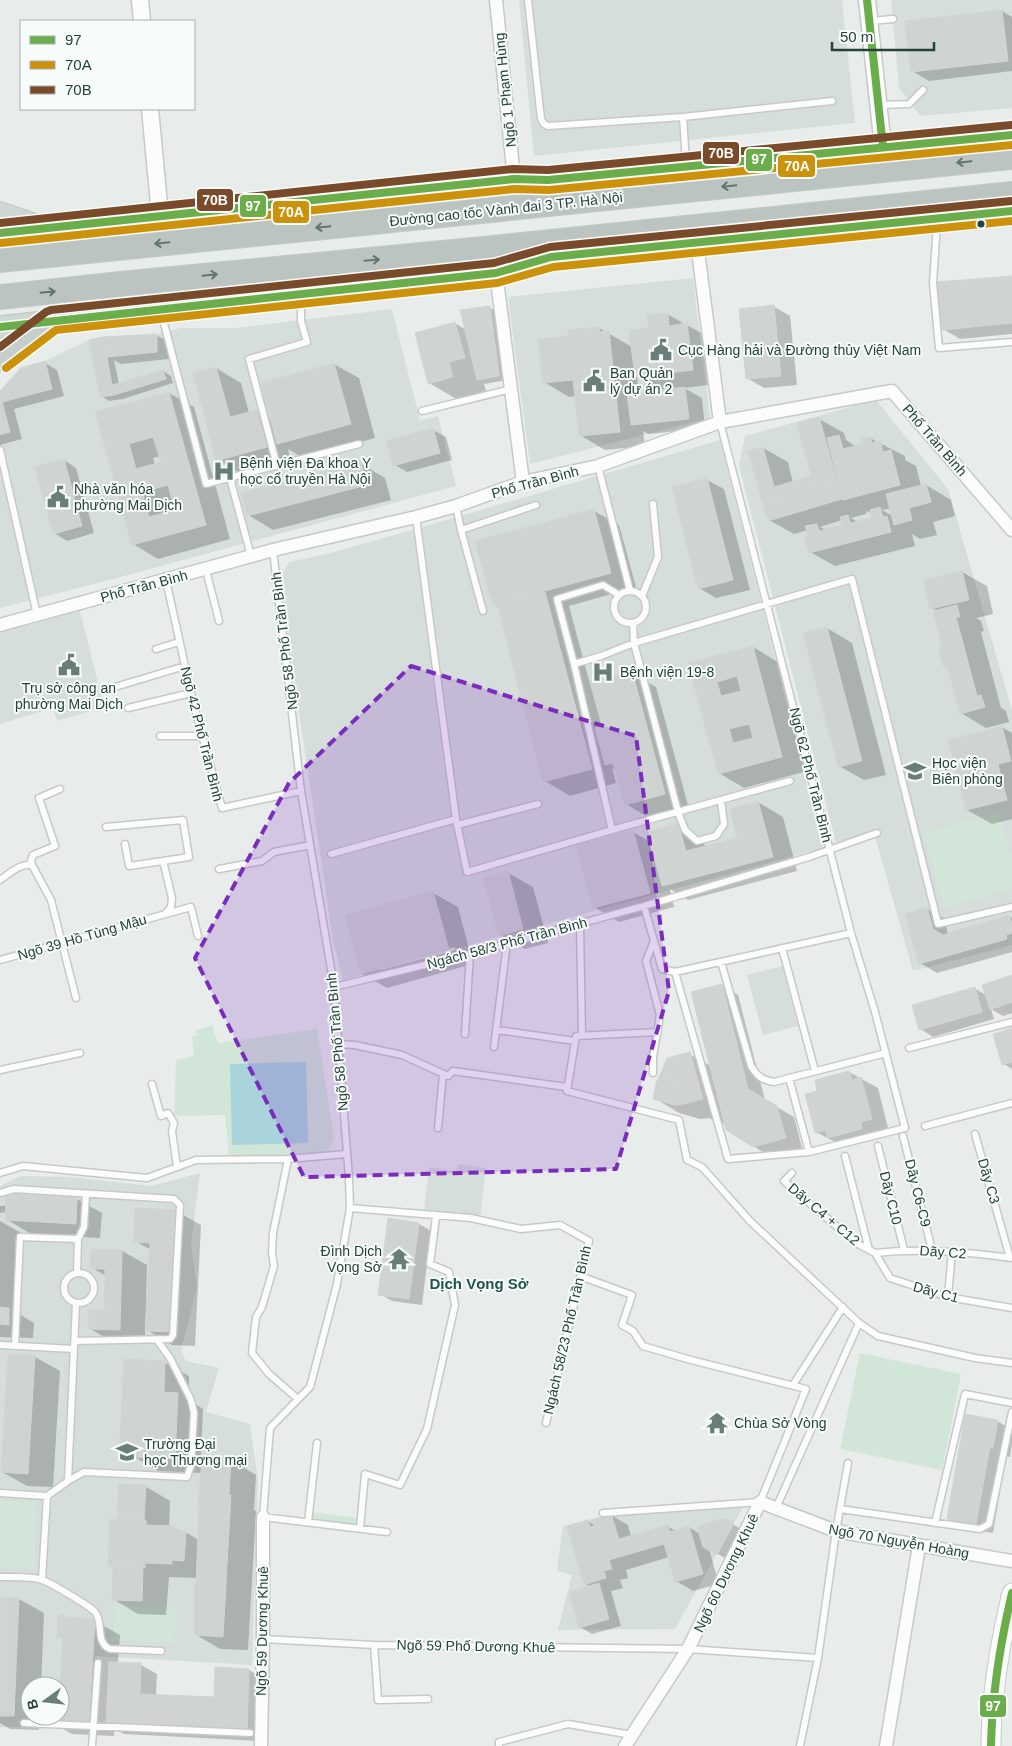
<svg xmlns="http://www.w3.org/2000/svg" width="1012" height="1746" viewBox="0 0 1012 1746" font-family="Arial,sans-serif">
<rect width="100%" height="100%" fill="#e8edeb"/>
<!-- built -->
<path fill="#d6dedb" fill-rule="evenodd" d="M519,0H842L855,123L534,156Z
M891,0H1012V108L920,116L899,88Z
M693,278L710,418L530,464L508,297Z
M392,309L420,420L438,416L456,486L102,582L0,608V435L10,431L2,402L52,389L45,361L89,340L103,337L157,334L180,328H235Z
M876,400L948,489L1012,710V945L913,971L874,833L836,843L739,466L745,436Z
M720,440L823,848L343,980L333,940L279,577L290,562L334,552L412,530Z
M80,611L104,707L57,721L53,708L0,724V633Z
M782,966L798,1026L763,1035L747,975Z
M458,1164L486,1168L480,1218L424,1210L429,1167L456,1171Z
M200,1173L191,1245L197,1287L181,1351L186,1361L219,1368L206,1412L250,1424L258,1480L252,1665L95,1656L91,1725L21,1720L19,1727H0V1186L21,1176L72,1177L151,1186ZM30,1686H60V1716H30Z
M743,1507L675,1629L558,1630L572,1575L557,1571L563,1526L611,1514Z"/>
<!-- green -->
<path fill="#d1e6d8" d="M998,812L1012,861V889L944,908L923,833Z
M212,1025L218,1043L317,1029L334,1139L324,1158L230,1165L225,1115L174,1116L176,1060L194,1056L192,1036L197,1035L196,1030Z
M860,1353L961,1374L942,1470L840,1449Z
M0,1500L37,1502L34,1569L0,1567Z
M311,1512L358,1518L357,1526L311,1520Z
M114,1606L176,1609L174,1643L113,1640Z"/>
<!-- water -->
<path fill="#a9d4db" d="M306,1062L308,1143L232,1145L230,1064Z"/>
<!-- shadow -->
<path fill="#0003" fill-rule="evenodd" d="M1002,11L1012,17V71L929,81L912,71Z
M1012,277V334L960,339L943,329Z
M773,306L790,316L797,385L764,388L747,378Z
M490,308L498,312L507,380L484,384L488,398L465,404L429,383L455,323L466,330Z
M667,314L712,339L717,384L684,388L702,398L705,428L649,434L643,431L645,446L605,450L580,435L576,396L569,397L544,382L570,337L599,328L632,347ZM637,376L662,391L639,394Z
M156,335L169,342V359L121,364L114,360L119,384L163,371L171,376L173,383L123,399L109,401L101,396L91,341L103,338Z
M45,363L57,370L64,396L14,409L22,439L0,445V391L21,369Z
M334,364L359,378L375,438L303,458L288,449L291,462L243,475L218,460L216,368L241,383L249,413L257,411L272,420Z
M169,393L194,407L230,539L158,559L133,544L97,413ZM160,456L162,463L155,465L153,458ZM174,504L176,511L169,513L167,506Z
M819,419L844,433L846,440L857,447L864,445L870,438L905,456V460L916,466L921,486L926,485L951,500L955,516L933,522L937,535L920,539L912,534L915,546L835,566L810,552L808,530L794,534L769,520L763,448L788,462L793,483L813,477ZM891,508L893,516L882,510ZM866,511L872,513L873,519L858,522L851,518L866,514ZM842,520L843,526L826,530L820,527Z
M433,430L446,437L452,460L407,472L395,465Z
M64,460L76,468L94,533L67,541L54,533Z
M360,463L385,478L391,500L273,530L248,515Z
M707,480L724,489L750,590L716,598L699,588Z
M594,511L619,525L636,587L569,606L590,684L631,673L656,687L689,809L651,819L626,804L617,771L612,768L616,783L570,796L545,781L499,607L494,604Z
M962,572L987,586L993,614L976,618L981,621L984,631L981,632L1001,708L1006,711L1009,722L986,728L961,713L949,668L944,665L943,648L938,611L932,608Z
M827,628L852,643L886,775L864,780L839,766Z
M753,647L778,662L807,771L744,788L719,773L690,664Z
M1002,727L1012,733V819L992,824L967,810Z
M758,802L783,817L797,871L688,900L670,889L674,907L619,922L594,907L633,832L651,842L678,824L703,839L705,847L739,838Z
M508,873L533,887L548,943L525,949L500,935Z
M433,893L458,907L473,964L387,988L362,974ZM455,947V950L380,970V968Z
M927,909L944,918L948,934L1009,916L1012,918V952L937,973L920,963Z
M1012,977V1013L1003,1016L991,1009L994,1019L933,1037L921,1029L974,988L986,995Z
M722,985L738,995L765,1100L794,1117L802,1148L770,1156L753,1146L725,1123L720,1124L709,1118L700,1119L679,1113L654,1098L689,1054L711,1066Z
M1012,1029V1069L1004,1064Z
M849,1072L878,1088L888,1128L877,1131L879,1138L845,1147L816,1132L819,1092Z
M77,1199L102,1213L100,1238L31,1234L6,1219V1212L0,1213V1206Z
M176,1211L201,1225L195,1346L172,1345L145,1329V1343H114L89,1328L105,1311L106,1276L92,1268L122,1251L147,1265L146,1299H148L151,1250L135,1241Z
M0,1221L23,1234L19,1314L34,1323L33,1338L0,1337Z
M419,1224L431,1231L422,1305L392,1301L380,1294Z
M35,1357L60,1371L53,1487L27,1486L2,1472Z
M164,1362L189,1376V1400L203,1409L201,1458L231,1460L256,1475L254,1510L256,1511L248,1650L220,1649L195,1634L197,1578L169,1577L166,1615L138,1614L113,1599L115,1568L109,1565L118,1520L120,1485L145,1486L170,1501L169,1527L185,1532L199,1540L202,1473L158,1471L133,1456Z
M997,1421L1012,1430V1443L1010,1457L1006,1456L993,1533L965,1528L948,1518Z
M611,1515L628,1525L631,1536L667,1526L676,1531L689,1527L700,1534L724,1519L741,1529L725,1558L709,1549L719,1584L693,1591L676,1581L669,1557L626,1570L628,1578L620,1580L623,1588L611,1591L621,1626L592,1634L580,1627L590,1587L585,1584L588,1521L595,1525Z
M0,1598L19,1599L44,1613L41,1686H30V1716H40L39,1730L10,1729L0,1723Z
M67,1619L95,1621L120,1635L118,1664L141,1665L157,1674L156,1696L215,1699L249,1670L266,1680L263,1741L124,1734L114,1728V1736L72,1734L46,1719L47,1716H60V1686H48L61,1684L64,1639L58,1636Z"/>
<!-- building -->
<path fill="#cfd4d2" stroke="#d1d6d4" fill-rule="evenodd" d="M1002,10L1008,61L911,72L905,21Z
M1012,276V323L942,330L937,282Z
M774,305L781,376L746,379L739,309Z
M490,306L499,376L477,380L460,310Z
M668,313L669,326L687,323L693,370L635,377L629,330L649,328L647,315Z
M455,322L465,358L449,362L453,377L428,384L415,333Z
M599,327L600,332L609,331L620,432L579,436L573,380L543,383L538,339L568,336V330Z
M157,334V352L107,357L103,337Z
M103,337L114,395L100,397L89,340Z
M45,361L52,389L2,402L0,391L21,368Z
M334,363L351,424L277,444L261,383Z
M216,367L230,417L257,410L267,447L216,461L193,373Z
M163,370L166,379L114,395L112,385Z
M685,387L689,419L631,425L627,394Z
M169,392L206,525L132,545L95,412ZM153,437L161,462L136,469L129,444ZM168,485L175,510L149,517L142,492Z
M0,394L10,432L0,435Z
M819,417L838,484L815,491L797,423Z
M433,428L440,453L393,466L386,441Z
M839,435L843,449L862,444L861,439L870,437L872,443L880,440L883,452L891,450L900,485L843,500L827,438Z
M763,447L778,501L763,505L748,451Z
M64,459L82,526L53,534L35,467Z
M361,462L367,485L247,516L241,493Z
M811,476L815,491L778,501L774,487Z
M707,478L733,580L698,589L672,487Z
M838,484L842,499L768,521L763,505Z
M926,484L931,502L909,508L912,520L894,525L886,494Z
M880,507L883,517L887,516L891,532L809,553L804,536H808L805,526L817,524L819,531L842,525L840,517L848,515L850,523L872,518L870,510Z
M594,509L611,573L493,605L475,541Z
M962,571L969,600L930,609L923,580Z
M545,592L592,769L543,782L497,604Z
M957,605L960,617H956L977,696L981,695L985,707L960,714L947,665L943,666L938,648L942,647L933,611Z
M827,627L862,761L838,767L803,633Z
M753,646L782,757L718,774L688,663ZM737,676L741,691L721,696L717,682ZM749,724L753,738L733,743L729,729Z
M632,671L665,794L625,805L613,763L605,765L595,728L602,726L590,682Z
M1002,726L1011,761L998,764L1007,800L966,810L948,740Z
M758,801L773,857L662,886L647,832L678,823L686,851L737,838L730,809Z
M633,830L650,893L593,908L576,846Z
M508,871L523,929L499,936L483,878Z
M433,891L449,950L361,974L345,915Z
M927,907L933,929L943,935L1009,915L1012,924V933L1006,935L1007,939L919,964L905,914Z
M1012,975V1002L990,1010L982,985Z
M722,984L748,1089L777,1106L786,1138L753,1147L726,1130L691,992Z
M975,987L982,1012L919,1030L912,1005Z
M1012,1028V1062L1002,1065L993,1034Z
M690,1052L703,1099L683,1104L677,1082L660,1075L667,1058Z
M849,1071L852,1080L861,1077L872,1119L861,1122L862,1129L827,1138L826,1130L815,1133L805,1094L817,1091L815,1080Z
M660,1075L677,1082L683,1104L674,1105L653,1099L656,1083Z
M6,1194L77,1197L76,1224L5,1220Z
M135,1208L177,1210L171,1332L145,1331L150,1243L134,1242Z
M388,1218L419,1223L409,1299L378,1295Z
M91,1249L122,1250L120,1330L88,1329V1310H104L105,1269H90Z
M0,1307L9,1308V1325L0,1324Z
M8,1354L35,1355L28,1474L1,1472Z
M124,1359L165,1361L164,1392L178,1393L175,1459L132,1457L120,1442Z
M965,1414L998,1420L993,1448L990,1447L976,1524L947,1519Z
M202,1457L231,1459L229,1495H231L223,1637L194,1635V1583L196,1584L199,1509H198Z
M119,1484L146,1485L144,1520L117,1519Z
M611,1514L619,1539L667,1525L670,1532L689,1526L703,1574L675,1582L664,1544L609,1560L612,1569L604,1571L606,1578L584,1585L567,1526L588,1520L590,1527L594,1526L592,1520Z
M724,1518L734,1523L717,1555L703,1547L697,1527Z
M110,1519L146,1520V1525L174,1526V1530L186,1531L184,1561L172,1560V1564L145,1563V1568L108,1566Z
M113,1566L143,1568L142,1601L112,1600Z
M599,1583L609,1619L579,1628L569,1592Z
M0,1597H19L14,1716H0Z
M62,1614L65,1617L95,1619L89,1723L45,1720V1716H60V1686H47V1682L60,1683L63,1637H57L58,1617L59,1615Z
M109,1662L141,1663L140,1694L214,1697L215,1667L249,1669L247,1732L106,1725Z"/>
<g fill="none" stroke-linecap="round" stroke-linejoin="round">
<!-- service casing -->
<g stroke="#c5cac8" stroke-width="9">
<path id="service" d="M528,0L541,119L544,124L548,126L683,117L832,101
M870,21L893,19
M879,105L909,104L923,90
M683,117L686,163
M937,223L933,283L939,348L1012,342
M161,312L206,484L359,444
M422,411L511,389
M0,450L37,615
M277,466L249,359L307,342L301,321V297
M598,466L630,591
M230,478L251,556
M456,506L461,530L483,611
M416,517L456,819L467,872L626,826L790,781
M461,530L536,505
M273,550L301,791L334,987L349,1178L350,1208L337,1284L310,1387L270,1428L263,1517L387,1532
M206,570L219,621
M166,580L193,702L222,808L301,791
M614 607a16 16 0 1 1 32 0a16 16 0 1 1-32 0Z
M642,596L658,557L653,504
M633,624L634,643L678,812L685,830L697,841L716,836L724,824L721,801
M156,649L179,642
M574,664L601,656L634,643L852,579L938,924L1012,907
M115,687L185,666
M128,708L191,693
M160,736H201
M457,825L538,804
M106,827L183,820L189,857L163,861
M612,830L574,664L557,599L603,585L619,595
M125,844L129,866L163,861L172,898L171,907L166,913
M331,854L456,819
M32,865L31,861L33,855L55,846L39,798L60,789
M219,869L262,861L274,852L310,845
M0,880C9,874 20,863 32,865L51,900L76,998
M644,906L662,969L675,972L851,933
M580,924L582,1035
M782,948L815,1071
M0,960L191,907L198,936
M721,962L751,1066C757,1076 762,1080 774,1082L886,1053
M675,972L728,1159L809,1152L905,1128L875,1012L851,933L720,422
M334,987L470,954L644,906L809,857L877,833
M497,1030L575,1041
M658,1032L576,1036L567,1091L679,1120L687,1160L702,1167L750,1221L859,1323L878,1336L975,1358L1012,1363
M465,1034L470,954
M338,1044L355,1045L402,1055L448,1076L453,1071L566,1087
M494,1047L507,943
M909,1048L1012,1022
M0,1070L80,1053
M653,1073V1057L660,1015L646,961L654,941
M789,1078L809,1152
M152,1084L161,1116L168,1113L174,1123L172,1131L177,1167
M925,1126L1012,1103
M438,1128L443,1074
M975,1134L1010,1258
M903,1136L932,1250
M878,1146L904,1250
M845,1156L869,1250
M288,1159L273,1233L272,1253L274,1266L262,1307L256,1317L252,1353L269,1374L298,1399
M0,1173L23,1166L147,1178L196,1160L288,1159L346,1154
M792,1173L784,1181L856,1243L875,1253L890,1278L948,1297L1012,1308
M0,1193L14,1189L174,1199L180,1205L173,1335L170,1339L75,1341
M350,1208L471,1218L521,1229L560,1225L589,1241L546,1423
M875,1253C921,1248 966,1252 1012,1258
M77,1272L78,1239L84,1227L86,1194
M64 1288a15 15 0 1 1 30 0a15 15 0 1 1-30 0Z
M580,1276L632,1295L622,1325L633,1331L643,1346L691,1360L806,1389L760,1502L603,1513
M948,1297L952,1251
M0,1345L74,1349
M15,1346L20,1237L78,1239
M793,1385L843,1307
M68,1481L84,1472L187,1477L191,1465L194,1413L191,1400L170,1358L157,1340
M0,1493L47,1496L68,1481L76,1303
M776,1508L859,1323
M840,1509L980,1529L989,1524L1012,1412
M308,1522L317,1443
M935,1523L965,1394L1012,1403
M360,1528L365,1474L400,1485L427,1429L455,1305L449,1272L430,1264L436,1217
M0,1577C12,1577 32,1576 42,1580C50,1582 91,1607 95,1612C104,1623 95,1643 110,1649L161,1651
M42,1579L47,1496
M263,1639L374,1645L688,1649L818,1658
M374,1645L378,1700L428,1699
M24,1723L250,1733
M92,1746L98,1663
M499,1746V1742L568,1724L632,1735
M800,1746L818,1658L836,1531L848,1463"/>
</g>
<!-- minor casing -->
<g stroke="#c5cac8" stroke-width="15">
<path id="minor" d="M496,0L514,179
M697,243L720,422
M496,273L523,482
M0,625L273,550L416,517L456,506L523,482L598,466L720,422L892,391L1012,530
M261,1746L263,1639V1517
M625,1746L688,1649L760,1502L836,1531L1012,1561
M886,1746L919,1546"/>
</g>
<!-- tertiary casing -->
<g stroke="#c5cac8" stroke-width="19">
<path id="tertiary" d="M140,0L142,21
M867,0L883,147
M150,109L160,215"/>
</g>
<!-- secondary casing -->
<g stroke="#c3cbc8" stroke-width="21">
<path id="secondary" d="M991,1746C991,1694 1000,1643 1012,1593"/>
</g>
<!-- primary casing -->
<g stroke="#c3ccc9" stroke-width="24">
<path id="primary" d="M744,161L1012,135
M0,213L38,226
M0,233L46,229L160,215L514,179L548,180L703,166
M0,327L496,273L551,257L1012,211"/>
</g>
<!-- trunk casing -->
<g stroke="#c3ccc9" stroke-width="24">
<path id="trunk" d="M0,360L52,320"/>
</g>
<!-- motorway casing -->
<g stroke="#c3ccc9" stroke-width="26">
<path id="motorway" d="M687,167L770,170
M0,260L1012,157
M0,297L120,284L483,249L1012,194"/>
</g>
<!-- service -->
<use href="#service" stroke="#fcfcfc" stroke-width="6"/>
<!-- minor -->
<use href="#minor" stroke="#fcfcfc" stroke-width="12"/>
<!-- tertiary -->
<use href="#tertiary" stroke="#fcfcfc" stroke-width="16"/>
<!-- secondary -->
<use href="#secondary" stroke="#fcfcfc" stroke-width="19"/>
<!-- primary -->
<use href="#primary" stroke="#cfd7d5" stroke-width="21"/>
<!-- trunk -->
<use href="#trunk" stroke="#c6cecc" stroke-width="21"/>
<!-- motorway -->
<use href="#motorway" stroke="#bcc4c2" stroke-width="24"/>
<!-- bus-1 casing -->
<g stroke="#f7fbf9" stroke-width="11">
<path id="bus-1" d="M867,0L883,147
M0,233L514,179L548,180L1012,135
M0,327L496,273L551,257L1012,211
M991,1746C992,1694 1000,1644 1012,1593"/>
</g>
<!-- bus-2 casing -->
<g stroke="#f7fbf9" stroke-width="11">
<path id="bus-2" d="M1,243L514,189L549,190L1012,145
M6,368L56,330L497,283L553,267L1012,221"/>
</g>
<!-- bus-3 casing -->
<g stroke="#f7fbf9" stroke-width="11">
<path id="bus-3" d="M0,223L513,169L548,170L1011,125
M0,347L46,312L51,310L494,263L550,247L1011,201"/>
</g>
<!-- bus-1 -->
<use href="#bus-1" stroke="#6aad4a" stroke-width="8"/>
<!-- bus-2 -->
<use href="#bus-2" stroke="#cd920c" stroke-width="8"/>
<!-- bus-3 -->
<use href="#bus-3" stroke="#7a4b2a" stroke-width="8"/>
</g>
<!-- one-way arrows -->
<defs><path id="oneway-shaft" d="M-6 0H5M1.5-3L5.5 0L1.5 3" fill="none" stroke-width="1.6" stroke-linecap="round" stroke-linejoin="round" transform="scale(1.25)"/></defs>
<g stroke="#617670">
<use href="#oneway-shaft" transform="translate(964 162) rotate(174)"/>
<use href="#oneway-shaft" transform="translate(729 186) rotate(174)"/>
<use href="#oneway-shaft" transform="translate(323 227) rotate(174)"/>
<use href="#oneway-shaft" transform="translate(162 243) rotate(174)"/>
<use href="#oneway-shaft" transform="translate(372 260) rotate(-5)"/>
<use href="#oneway-shaft" transform="translate(210 275) rotate(-6)"/>
<use href="#oneway-shaft" transform="translate(48 292) rotate(-6)"/>
</g>
<!-- marked area -->
<path fill="#7b2cbf" fill-opacity="0.2" stroke="#7b2cbf" stroke-width="4" stroke-dasharray="10 6" stroke-linejoin="round" d="M411,666L636,736L669,991L616,1169L304,1177L195,958L289,783Z"/>
<!-- icons -->
<defs>
<g id="civic-bare" transform="scale(1.725)"><path d="M-.6-6.5H3V-4.5H.6V-3L4-1V1h2V6H-6V1h2V-1L-.6-3ZM-1.2 2.5V6h2.4V2.5Z" fill="#697e78" stroke="#f7fbf9" stroke-width="2.5" paint-order="stroke"/></g>
<g id="hospital-bare" transform="scale(1.725)"><path d="M-5-5h3v3.5h4V-5h3V5h-3V1.5h-4V5h-3Z" fill="#697e78" stroke="#f7fbf9" stroke-width="2.5" paint-order="stroke"/></g>
<g id="university-bare" transform="scale(1.725)"><path d="M0-5L7-2L0 1L-7-2ZM-4 1L0 2.5L4 1V4Q0 6-4 4Z" fill="#697e78" stroke="#f7fbf9" stroke-width="2.5" paint-order="stroke"/></g>
<g id="temple-bare" transform="scale(1.725)"><path d="M0-6L5-2H3V0L6.5 2.5H4V6H1.5V3h-3V6H-4V2.5H-6.5L-3 0V-2H-5Z" fill="#697e78" stroke="#f7fbf9" stroke-width="2.5" paint-order="stroke"/></g>
</defs>
<g fill-rule="evenodd">
<use href="#civic-bare" x="661" y="350"/>
<use href="#civic-bare" x="594" y="381"/>
<use href="#hospital-bare" x="224" y="471"/>
<use href="#civic-bare" x="58" y="497"/>
<use href="#civic-bare" x="69" y="665"/>
<use href="#hospital-bare" x="603" y="672"/>
<use href="#university-bare" x="915" y="771"/>
<use href="#temple-bare" x="399" y="1259"/>
<use href="#temple-bare" x="717" y="1423"/>
<use href="#university-bare" x="127" y="1452"/>
</g>
<!-- markers -->
<circle fill="#24423a" stroke="#f7fbf9" stroke-width="2" cx="981" cy="224" r="4.5"/>
<g text-anchor="middle" stroke-width="4" stroke-linejoin="round" paint-order="stroke">
<!-- street labels -->
<g font-size="14" fill="#24423a" stroke="#f7fbf9">
<text transform="translate(505 90) rotate(-96)" y="5">Ngõ 1 Phạm Hùng</text>
<text transform="translate(506 209) rotate(-6)" y="5">Đường cao tốc Vành đai 3 TP. Hà Nội</text>
<text transform="translate(935 440) rotate(49)" y="5">Phố Trần Bình</text>
<text transform="translate(535 482) rotate(-15)" y="5">Phố Trần Bình</text>
<text transform="translate(144 586) rotate(-15)" y="5">Phố Trần Bình</text>
<text transform="translate(284 641) rotate(-97)" y="5">Ngõ 58 Phố Trần Bình</text>
<text transform="translate(202 734) rotate(76)" y="5">Ngõ 42 Phố Trần Bình</text>
<text transform="translate(811 775) rotate(76)" y="5">Ngõ 62 Phố Trần Bình</text>
<text transform="translate(82 937) rotate(-16)" y="5">Ngõ 39 Hồ Tùng Mậu</text>
<text transform="translate(507 943) rotate(-15)" y="5">Ngách 58/3 Phố Trần Bình</text>
<text transform="translate(337 1042) rotate(-95)" y="5">Ngõ 58 Phố Trần Bình</text>
<text transform="translate(989 1181) rotate(74)" y="5">Dãy C3</text>
<text transform="translate(918 1193) rotate(76)" y="5">Dãy C6-C9</text>
<text transform="translate(891 1198) rotate(76)" y="5">Dãy C10</text>
<text transform="translate(824 1214) rotate(40)" y="5">Dãy C4 + C12</text>
<text transform="translate(943 1252) rotate(4)" y="5">Dãy C2</text>
<text transform="translate(936 1292) rotate(15)" y="5">Dãy C1</text>
<text transform="translate(567 1330) rotate(-77)" y="5">Ngách 58/23 Phố Trần Bình</text>
<text transform="translate(899 1541) rotate(10)" y="5">Ngõ 70 Nguyễn Hoàng</text>
<text transform="translate(726 1573) rotate(-64)" y="5">Ngõ 60 Dương Khuê</text>
<text transform="translate(262 1631) rotate(-89)" y="5">Ngõ 59 Dương Khuê</text>
<text transform="translate(476 1646) rotate(1)" y="5">Ngõ 59 Phố Dương Khuê</text>
</g>
<!-- poi labels -->
<g font-size="14" fill="#24423a" stroke="#f7fbf9" text-anchor="start">
<text x="678" y="355">Cục Hàng hải và Đường thủy Việt Nam</text>
<text x="610" y="378">Ban Quản<tspan x="610" dy="16">lý dự án 2</tspan></text>
<text x="240" y="468">Bệnh viện Đa khoa Y<tspan x="240" dy="16">học cổ truyền Hà Nội</tspan></text>
<text x="74" y="494">Nhà văn hóa<tspan x="74" dy="16">phường Mai Dịch</tspan></text>
<text x="620" y="677">Bệnh viện 19-8</text>
<text x="69" y="693" text-anchor="middle">Trụ sở công an<tspan x="69" dy="16">phường Mai Dịch</tspan></text>
<text x="932" y="768">Học viện<tspan x="932" dy="16">Biên phòng</tspan></text>
<text x="382" y="1256" text-anchor="end">Đình Dịch<tspan x="382" dy="16">Vọng Sở</tspan></text>
<text x="734" y="1428">Chùa Sở Vòng</text>
<text x="144" y="1449">Trường Đại<tspan x="144" dy="16">học Thương mại</tspan></text>
</g>
<!-- neighbourhood labels -->
<g font-size="15" font-weight="bold" fill="#1f5548" stroke="#f7fbf9">
<text x="479" y="1289">Dịch Vọng Sở</text>
</g>
</g>
<g stroke="#f7fbf9" stroke-width="2">
<rect x="702" y="141" width="38" height="24" rx="5" fill="#7a4b2a"/>
<rect x="745" y="148" width="28" height="24" rx="5" fill="#6aad4a"/>
<rect x="777" y="154" width="39" height="24" rx="5" fill="#cd920c"/>
<rect x="196" y="188" width="38" height="24" rx="5" fill="#7a4b2a"/>
<rect x="239" y="194" width="28" height="24" rx="5" fill="#6aad4a"/>
<rect x="272" y="200" width="38" height="24" rx="5" fill="#cd920c"/>
<rect x="979" y="1694" width="28" height="24" rx="5" fill="#6aad4a"/>
</g>
<g font-size="14" text-anchor="middle" font-weight="bold" fill="#fff">
<text x="721" y="158">70B</text>
<text x="759" y="164">97</text>
<text x="797" y="171">70A</text>
<text x="215" y="205">70B</text>
<text x="253" y="211">97</text>
<text x="291" y="217">70A</text>
<text x="993" y="1711">97</text>
</g>
<!-- legend -->
<rect x="20" y="20" width="175" height="90" fill="#f7fbf9" stroke="#a3b1ad"/>
<rect x="30" y="36" width="25" height="8" fill="#6aad4a" stroke="#a3b1ad"/>
<text x="65" y="45" font-size="15" fill="#24423a">97</text>
<rect x="30" y="61" width="25" height="8" fill="#cd920c" stroke="#a3b1ad"/>
<text x="65" y="70" font-size="15" fill="#24423a">70A</text>
<rect x="30" y="86" width="25" height="8" fill="#7a4b2a" stroke="#a3b1ad"/>
<text x="65" y="95" font-size="15" fill="#24423a">70B</text>
<!-- north arrow -->
<g transform="translate(45 1701) rotate(255)"><circle r="24" fill="#f7fbf9" stroke="#a3b1ad"/>
<path d="M0-4L9 19L0 12L-9 19Z" fill="#697e78"/>
<text y="-8" font-size="14" font-weight="bold" text-anchor="middle" fill="#24423a">B</text>
</g>
<!-- scale -->
<path d="M832 42v8h102v-8" fill="none" stroke="#24423a" stroke-width="2.5"/>
<text x="840" y="42" font-size="15" fill="#24423a" stroke="#f7fbf9" stroke-width="4" paint-order="stroke">50 m</text>
</svg>
